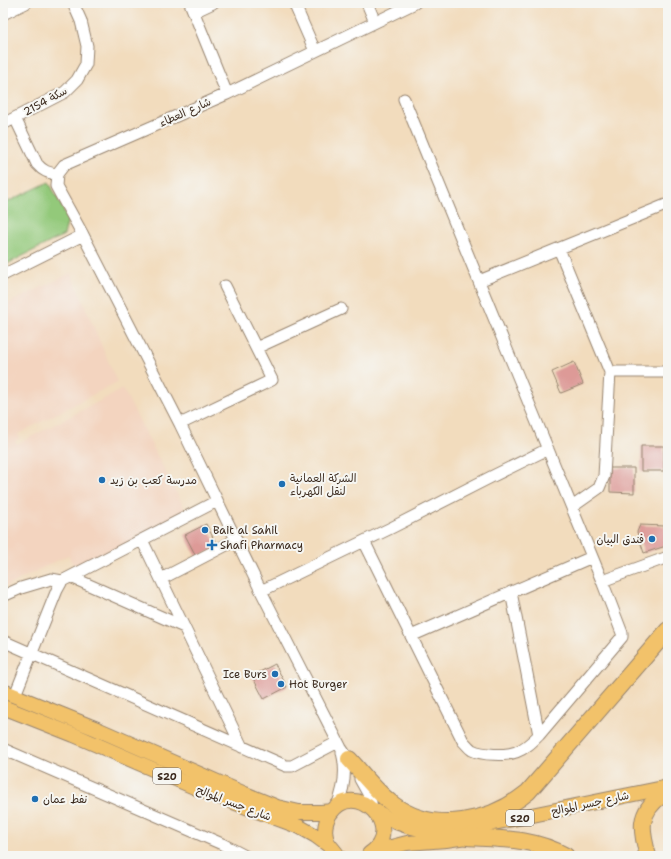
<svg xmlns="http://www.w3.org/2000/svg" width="671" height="859" viewBox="0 0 671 859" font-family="'Shantell Sans','Playpen Sans Arabic',sans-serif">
<rect width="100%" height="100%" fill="#f6f6f2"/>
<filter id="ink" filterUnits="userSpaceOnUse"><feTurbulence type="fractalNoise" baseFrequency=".025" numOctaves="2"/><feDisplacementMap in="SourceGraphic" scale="8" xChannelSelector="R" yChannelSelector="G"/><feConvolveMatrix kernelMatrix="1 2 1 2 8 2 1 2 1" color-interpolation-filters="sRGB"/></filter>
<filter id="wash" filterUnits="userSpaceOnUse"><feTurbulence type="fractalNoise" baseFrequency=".012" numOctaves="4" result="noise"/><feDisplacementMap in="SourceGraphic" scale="16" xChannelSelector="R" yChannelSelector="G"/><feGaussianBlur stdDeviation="0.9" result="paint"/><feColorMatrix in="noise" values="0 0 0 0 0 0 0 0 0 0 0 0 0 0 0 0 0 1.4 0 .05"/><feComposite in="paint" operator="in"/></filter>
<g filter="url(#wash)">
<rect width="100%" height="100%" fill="#f2dcbd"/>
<!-- built -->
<path fill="#f3d4bf" d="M71,273L117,382L18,434L20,438L15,441L17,444L123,389L189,517L76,570L68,555L3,588V306Z"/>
<!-- green -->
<path fill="#93c97a" stroke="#677a4c" d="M49,182L68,219L64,235L3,266V204Z"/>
<g id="blocks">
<!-- building -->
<path fill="#dd9a97" d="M574,362L583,384L561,393L552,372Z
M641,446H664V471H641Z
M610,468H634V493L610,492Z
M206,524L218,547L197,558L185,535Z
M640,525L665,526L666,546L644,553L637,532Z
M275,664L287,687L264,699L252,676Z"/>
</g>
</g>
<g filter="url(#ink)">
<use href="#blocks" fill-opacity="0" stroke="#96836e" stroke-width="1"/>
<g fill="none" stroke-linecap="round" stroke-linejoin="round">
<!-- minor casing -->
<g stroke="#96836e" stroke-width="13">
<path id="minor" d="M294,3L315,51
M367,3L375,22
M194,12L213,3
M3,14L26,3
M227,94L415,3
M15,118L37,164C43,171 48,173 57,174
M3,124L65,92L77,80L86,64L87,46L81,21L73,3
M57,174L56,186L83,235L180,424L261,591L341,748L352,764
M57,174L64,165L227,94L190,3
M559,249L610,372L604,476L599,488L572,507
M3,275L83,235
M479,281L668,204
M256,348L341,309
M610,372H668
M180,424L272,380L225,286
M142,540L242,747
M364,541L463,741C466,744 469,748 472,750C482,755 506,756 516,752C525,749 532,742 539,735L622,637V633L602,581L404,99
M71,577L184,627
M161,579L236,540
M602,581L668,557
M261,591L393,527L491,477L548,449
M511,592L539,735
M3,596L21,588L51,579L62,581
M411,636L592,557
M3,641L286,766H292L338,742
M15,695L57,590L62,581L217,501
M3,749L222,844L245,856
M360,779L370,797L372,808
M337,806C344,789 347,771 342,752"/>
</g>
<!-- major casing -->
<g stroke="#96836e" stroke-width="16">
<path id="major" d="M3,691L97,729L245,794L277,807L299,812H321L332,811
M3,707L74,735L201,790L300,827L316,836L331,847
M374,810C407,832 430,832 469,828L668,787
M372,852L407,843L446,840L466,837
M338,856C335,850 330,847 327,841C324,832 325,822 330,814C355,776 407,829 369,854"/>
</g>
<!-- highway casing -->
<g stroke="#96836e" stroke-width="18">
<path id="highway" d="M349,759C364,775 377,793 394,805C435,835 491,822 528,792L668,630
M467,837C503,839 533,838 566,856
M648,856C641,831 637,813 662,795"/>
</g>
<!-- minor -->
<use href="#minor" stroke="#fff" stroke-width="11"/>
<!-- major -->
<use href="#major" stroke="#f2c26a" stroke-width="14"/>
<!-- highway -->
<use href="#highway" stroke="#f2c26a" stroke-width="16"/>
</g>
</g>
<!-- markers -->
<g fill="#1f6fb2" stroke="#f6f6f2" stroke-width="1.5">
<circle cx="102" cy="480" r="4"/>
<circle cx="282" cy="484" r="4"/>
<circle cx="205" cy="530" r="4"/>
<circle cx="652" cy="539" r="4"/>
<path d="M210 539h4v4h4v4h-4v4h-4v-4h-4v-4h4z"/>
<circle cx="275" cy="674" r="4"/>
<circle cx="281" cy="684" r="4"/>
<circle cx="35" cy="799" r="4"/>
</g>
<g text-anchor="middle" stroke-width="4" stroke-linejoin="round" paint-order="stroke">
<!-- shield labels -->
<g fill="#f6f6f2" stroke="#73675e" stroke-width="1">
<rect x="153" y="768" width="28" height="16" rx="3"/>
<rect x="506" y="810" width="28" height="16" rx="3"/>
</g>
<g font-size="10" font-weight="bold" fill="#3b2a1e">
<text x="167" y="780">S20</text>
<text x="520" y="822">S20</text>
</g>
<!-- street labels -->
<g font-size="11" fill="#3b2a1e" stroke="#f6f6f2">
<text transform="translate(45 101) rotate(-29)" y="4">سكة 2154</text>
<text transform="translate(185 112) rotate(-24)" y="4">شارع العطاء</text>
<text transform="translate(234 803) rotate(21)" y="4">شارع جسر الموالح</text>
<text transform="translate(590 803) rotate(-12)" y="4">شارع جسر الموالح</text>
</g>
<!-- poi labels -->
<g font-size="11" fill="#3b2a1e" stroke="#f6f6f2" text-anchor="start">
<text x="290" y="482">الشرکة العمانیة<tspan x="290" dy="13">لنقل الکهرباء</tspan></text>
<text x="110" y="484">مدرسة كعب بن زيد</text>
<text x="213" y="534">Bait al Sahil</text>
<text x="644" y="543" text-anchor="end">فندق البيان</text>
<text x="220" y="549">Shafi Pharmacy</text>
<text x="267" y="678" text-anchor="end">Ice Burs</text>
<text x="289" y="688">Hot Burger</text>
<text x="43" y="803">نفط عمان</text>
</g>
</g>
<!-- margin -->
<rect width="671" height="859" fill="none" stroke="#f6f6f2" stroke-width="16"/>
</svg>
